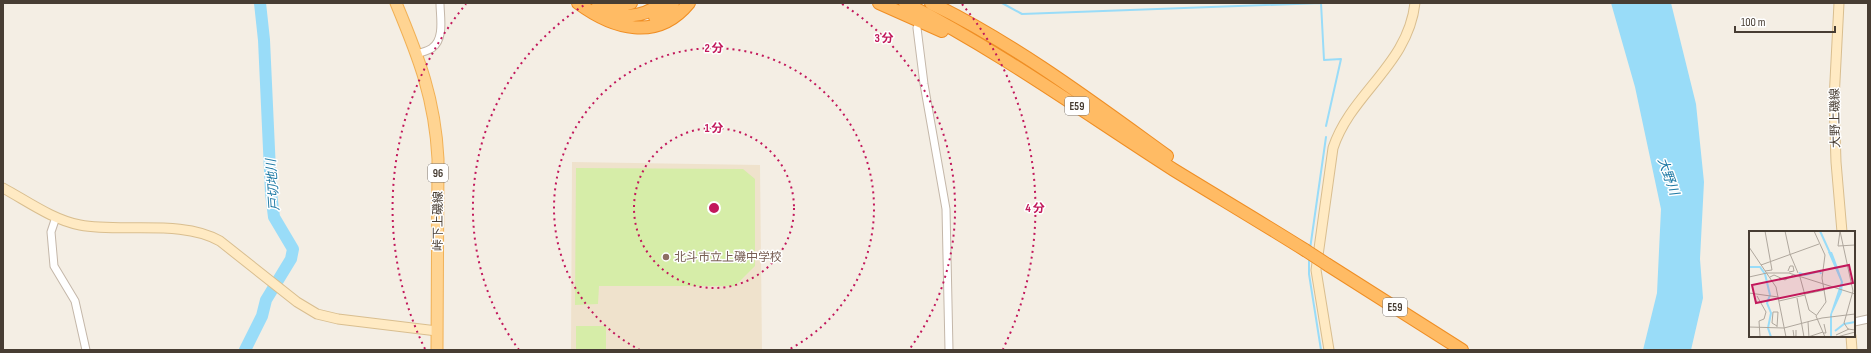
<svg xmlns="http://www.w3.org/2000/svg" width="1871" height="353" viewBox="0 0 1871 353" font-family="'Sofia Sans Condensed','Noto Sans JP',sans-serif">
<rect width="100%" height="100%" fill="#f4eee4"/>
<!-- education -->
<path fill="#efe2cc" d="M572,162L760,165L762,350H571Z"/>
<!-- green -->
<path fill="#d6eda8" d="M576,168L743,169L755,179V266L735,286H599L598,304L575,305Z
M576,326H606V350H576Z"/>
<!-- water -->
<path fill="#99dcf8" d="M1611,3H1671L1696,104L1704,182L1700,259L1703,298L1691,350H1643L1657,293L1661,209L1635,87Z"/>
<g fill="none" stroke-linecap="round" stroke-linejoin="round">
<!-- stream -->
<path stroke="#99dcf8" stroke-width="2" d="M1002,3L1022,14L1321,3L1324,60L1341,59L1326,126
M1310,249L1326,137
M1309,257V274L1321,350"/>
<!-- river -->
<path stroke="#99dcf8" stroke-width="12" d="M245,350L262,316L266,300L291,259L293,249L274,217L271,193L264,40L260,3"/>
<!-- street casing -->
<g stroke="#c4b7a9" stroke-width="9">
<path id="street" d="M917,28L924,84L946,209L949,350
M417,54C422,52 428,51 432,48C445,39 440,16 440,3
M56,217L51,232L54,266L75,301L86,350
M1854,322L1868,319"/>
</g>
<!-- secondary casing -->
<g stroke="#d9be8f" stroke-width="11">
<path id="secondary" d="M1839,3L1834,100L1836,162L1842,232
M3,188C27,201 53,220 80,225C123,233 182,219 220,241L297,302L317,314L338,319L437,331
M1851,336L1852,350
M1329,350L1316,270L1333,148C1351,93 1408,65 1415,3"/>
</g>
<!-- primary casing -->
<g stroke="#f1b156" stroke-width="13">
<path id="primary" d="M396,3C419,58 435,99 438,159L437,350"/>
</g>
<!-- highway casing -->
<g stroke="#ef8e24" stroke-width="14">
<path id="highway" d="M578,3C613,29 657,42 689,3
M879,3L942,31
M905,3C999,51 1085,113 1174,170C1218,197 1262,223 1305,250
M931,3C1015,44 1091,101 1167,156
M600,5L612,7L631,3
M597,8C618,19 643,19 661,3
M655,17L673,3
M1328,265L1462,350"/>
</g>
<!-- street -->
<use href="#street" stroke="#fff" stroke-width="7"/>
<!-- secondary -->
<use href="#secondary" stroke="#ffeac3" stroke-width="9"/>
<!-- primary -->
<use href="#primary" stroke="#ffd492" stroke-width="11"/>
<!-- highway -->
<use href="#highway" stroke="#ffbb64" stroke-width="12"/>
<!-- highway-bridge casing -->
<g stroke="#ef8e24" stroke-width="14" stroke-linecap="butt">
<path id="highway-bridge" d="M1305,250L1328,265"/>
</g>
<!-- highway-bridge -->
<use href="#highway-bridge" stroke="#ffbb64" stroke-width="12"/>
</g>
<!-- distance rings -->
<g fill="none" stroke="#c2185b" stroke-width="2" stroke-dasharray="2 4">
<circle cx="714" cy="208" r="80"/>
<path d="M640 350A160 160 0 1 1 788 350"/>
<path d="M519 350A241 241 0 0 1 586 4M842 4A241 241 0 0 1 909 350"/>
<path d="M425 349A321 321 0 0 1 466 4M962 4A321 321 0 0 1 1003 349"/>
</g>
<!-- markers -->
<circle fill="#8d6e63" stroke="#fff" stroke-width="1.5" cx="666" cy="257" r="4"/>
<g text-anchor="middle" stroke-width="3" stroke-linejoin="round" paint-order="stroke">
<!-- shield labels -->
<g fill="#fff" stroke="#7e7770" stroke-width="1">
<rect x="1065" y="97" width="24" height="18" rx="3"/>
<rect x="428" y="164" width="20" height="18" rx="3"/>
<rect x="1383" y="298" width="24" height="18" rx="3"/>
</g>
<g font-size="11" font-weight="bold" fill="#473d33">
<text x="1077" y="110">E59</text>
<text x="438" y="177">96</text>
<text x="1395" y="311">E59</text>
</g>
<!-- street labels -->
<g font-size="12" fill="#473d33" stroke="#fff">
<text transform="translate(1835 118) rotate(-91)" y="4">大野上磯線</text>
<text transform="translate(438 221) rotate(-90)" y="4">峠下上磯線</text>
</g>
<!-- education labels -->
<g font-size="12" fill="#785e54" stroke="#fff" text-anchor="start">
<text x="674" y="261">北斗市立上磯中学校</text>
</g>
<!-- water labels -->
<g font-size="13" font-style="italic" fill="#1f7aa5" stroke="#fff">
<text transform="translate(1669 176) rotate(70)" y="5">大野川</text>
<text transform="translate(272 185) rotate(-94)" y="5">戸切地川</text>
</g>
</g>
<!-- overview -->
<g transform="translate(1749 231)">
<rect width="106" height="106" fill="#f4eee4"/>
<path d="M79,21H83L85,26L94,51L93,61L83,83V106H81V84L92,51Z" fill="#99dcf8"/>
<path fill="none" stroke="#99dcf8" stroke-width="2" d="M71,0L81,22M0,36H11L16,43L21,64L18,72L22,82L19,97L22,106M50,42L56,44L71,40L72,43M86,100L95,93L106,91"/>
<path fill="none" stroke="#afa79d" stroke-width="1" d="M16,0L23,39L16,40M36,0L41,23L49,42M65,0L76,24L73,47L77,71L67,85L76,106M91,0L89,15L106,14M91,0L104,60L95,92L99,98L106,99M0,16L27,56L37,106M12,34L70,13M39,40L41,35H44L45,40L40,41M0,46L18,42H40L106,63M21,46L25,44L36,49L44,44M51,46L60,79L67,84M0,62L29,66M56,63L76,59M8,65L17,81L15,88L10,90L11,106M48,67L55,106M30,70L56,64M59,91L60,106M28,95L23,92L24,81H29M0,96L35,97L73,87L106,83M28,96L29,81M44,99L45,106L47,105V99M74,102H77L75,93M87,104L100,98M59,106L74,101M88,106L106,101"/>
<path fill="#c2185b" fill-opacity="0.15" stroke="#c2185b" stroke-width="2" d="M100,34L104,52L7,72L3,54Z"/>
<rect width="106" height="106" fill="none" stroke="#473d33" stroke-width="2"/>
</g>
<circle cx="714" cy="208" r="6" fill="#c2185b" stroke="#fff" stroke-width="2"/>
<g font-size="12" text-anchor="middle" font-weight="bold" fill="#c2185b" stroke="#fff" stroke-width="3" stroke-linejoin="round" paint-order="stroke">
<text x="884" y="42">3 分</text>
<text x="714" y="52">2 分</text>
<text x="714" y="132">1 分</text>
<text x="1035" y="212">4 分</text>
</g>
<!-- border -->
<rect width="1871" height="353" fill="none" stroke="#473d33" stroke-width="8"/>
<!-- scale -->
<path d="M1735 26v6h100v-6" fill="none" stroke="#473d33" stroke-width="2"/>
<text x="1741" y="26" font-size="12" fill="#473d33" stroke="#ffffff" stroke-width="3" paint-order="stroke">100 m</text>
</svg>
